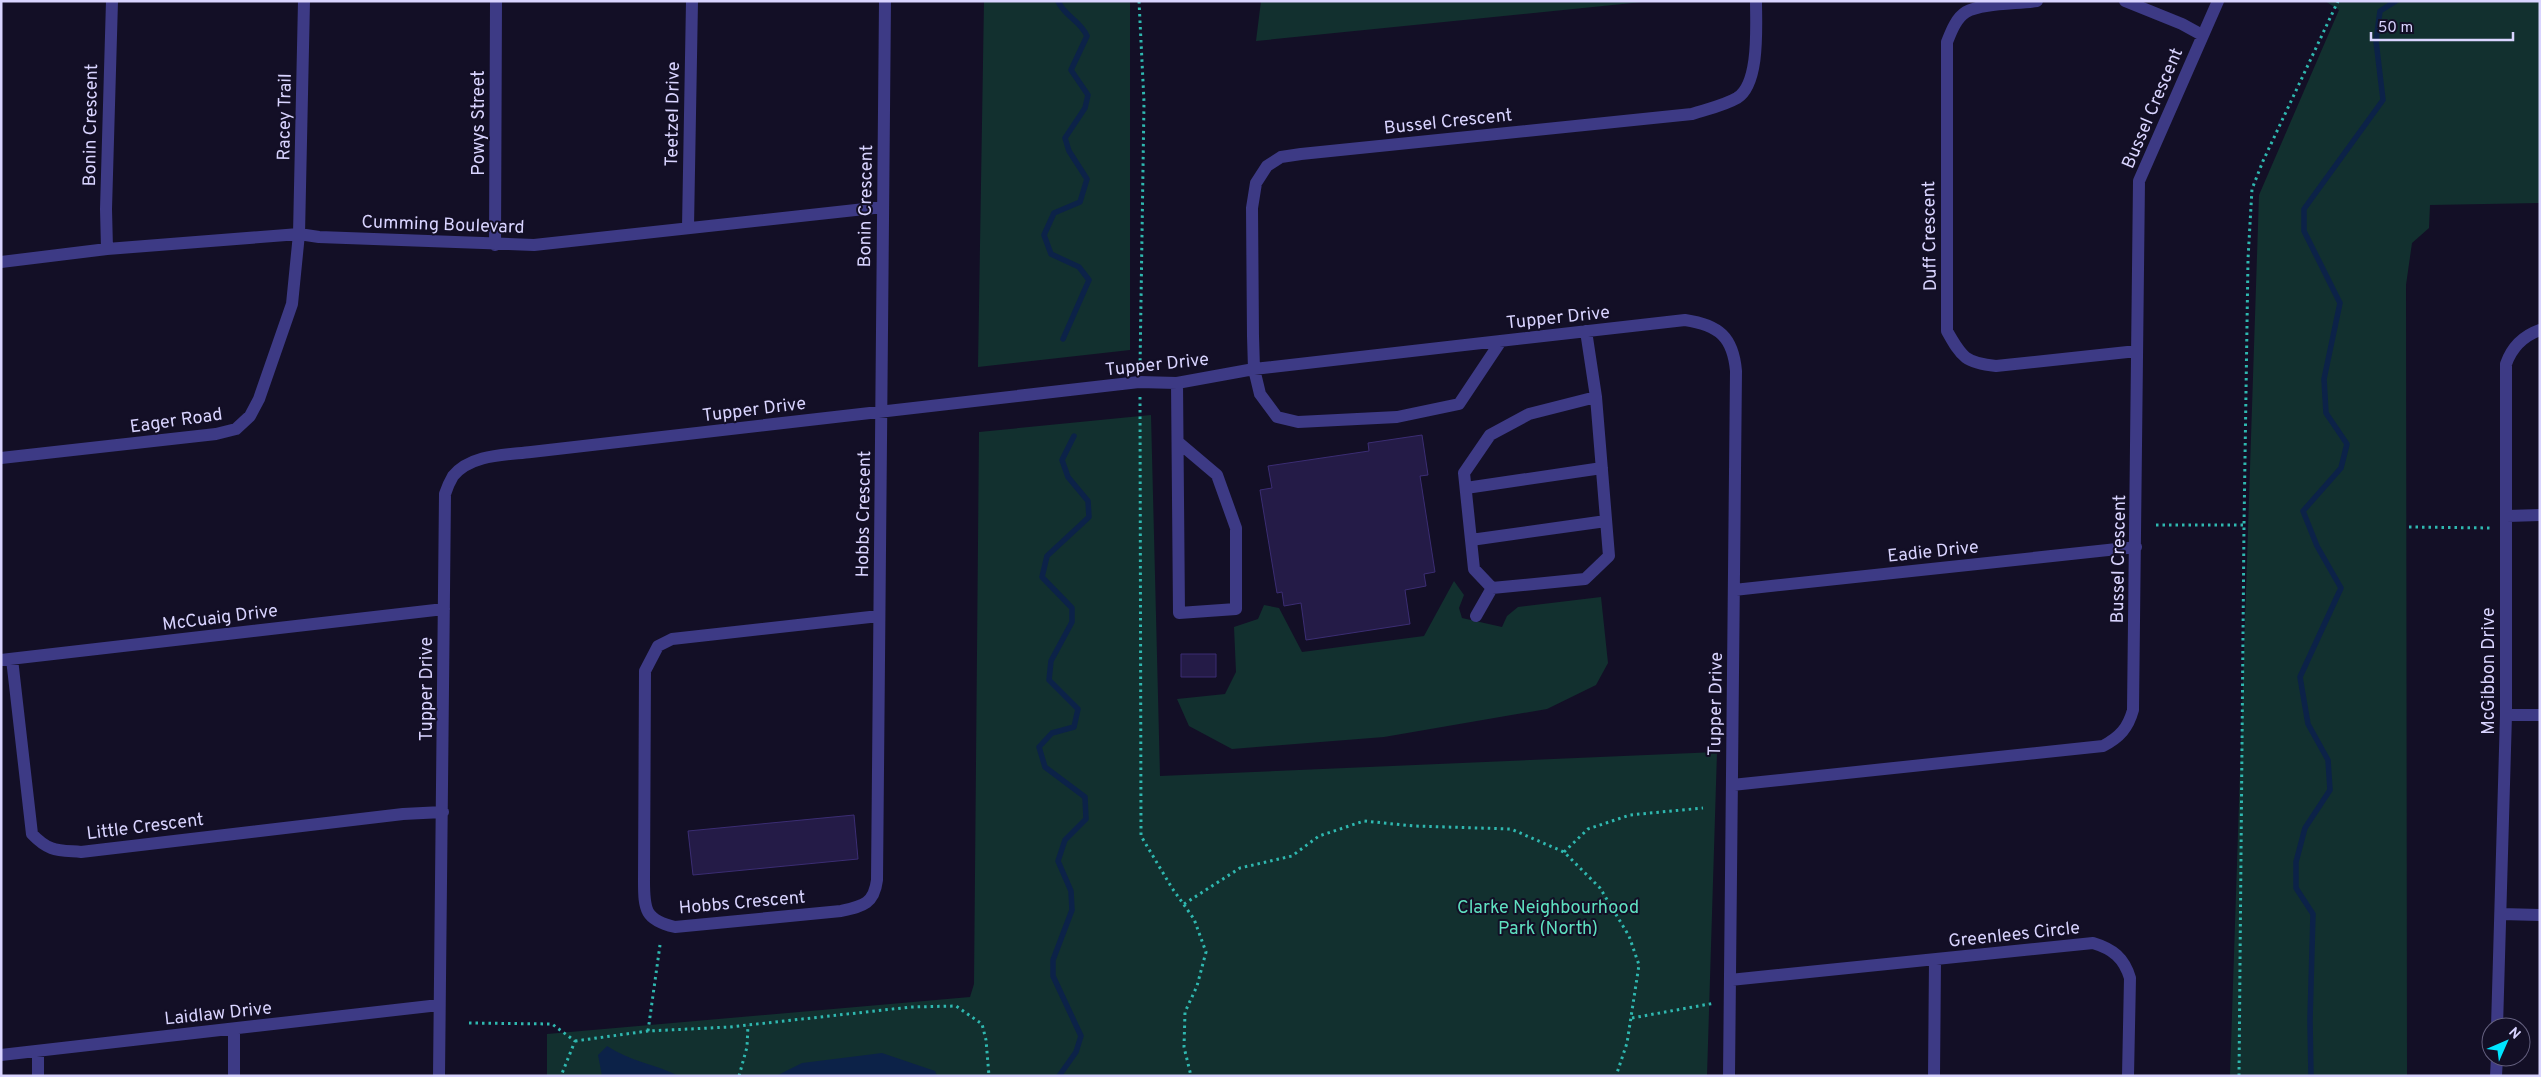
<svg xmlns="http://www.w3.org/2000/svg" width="2541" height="1077" viewBox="0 0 2541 1077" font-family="Overpass,sans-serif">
<rect width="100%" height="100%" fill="#130f26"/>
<!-- green -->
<path fill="#12302f" d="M984,1H1130V350L978,367Z
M1261,1H1652L1256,41Z
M2325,1H2540V203L2430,205L2429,228L2412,243L2406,285L2407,1076H2230L2259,195L2339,10Z
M1151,415L1160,776L1717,752L1707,1076H547V1034L970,997L974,984L979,432Z
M1454,581L1464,595L1459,608L1462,618L1502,627L1507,616L1518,607L1601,597L1608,663L1596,685L1547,709L1384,737L1232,749L1189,726L1177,699L1225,694L1236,672L1234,627L1258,619L1264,605L1279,608L1302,652L1424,636Z"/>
<!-- water -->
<path fill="#0c2248" d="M607,1046C629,1061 655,1064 679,1076H602L598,1055Z
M882,1053L935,1071L937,1076H776L802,1063Z"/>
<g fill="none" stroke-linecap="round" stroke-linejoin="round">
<!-- stream -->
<path stroke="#0c2248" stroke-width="5.5" d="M1058,1C1063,15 1081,21 1087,36L1071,70L1088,95L1085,108L1065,138L1069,151L1087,179L1080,202L1054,213L1044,235L1051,254L1079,267L1089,280L1063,339
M1059,1076L1076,1052L1081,1036L1053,976V960L1072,910L1071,891L1058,861L1065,840L1086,819L1085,797L1045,767L1039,747L1052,733L1074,727L1078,709L1049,680L1051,661L1072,622V608L1042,577L1047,556L1089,517L1088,501L1068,477L1062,460L1074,436
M2311,1076L2310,1020L2313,914L2296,888V862L2305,828L2330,790L2328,760L2308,724L2300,677L2341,588L2317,546L2303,511L2341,468L2347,444L2326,413L2324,379L2340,303L2304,231V209L2383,100L2376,41L2380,11L2396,1"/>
</g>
<!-- building -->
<path fill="#241b47" stroke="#3b2d73" d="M1422,435L1428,475L1420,476L1435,572L1424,574L1426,586L1405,590L1410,624L1306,640L1301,603L1284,606L1282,592L1277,593L1260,490L1272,488L1268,466L1369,451L1368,443Z
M1181,654H1216V677H1181Z
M854,815L858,859L693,875L688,831Z"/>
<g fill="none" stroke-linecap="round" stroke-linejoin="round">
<!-- path -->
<path stroke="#2fb8b0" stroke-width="3" stroke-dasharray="2.5 4" stroke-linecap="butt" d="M1139,1L1144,102L1140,368
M1140,397L1141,836L1172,888L1194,919L1206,952L1197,986L1185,1012L1184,1047L1191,1076
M2156,525H2244
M2409,527L2491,528
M1564,852L1588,829L1630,815L1703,808
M1184,904L1240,868L1292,856L1319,836L1364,821L1414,826L1511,829L1564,852L1600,888L1629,936L1639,965L1627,1043L1616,1076
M1632,1018L1715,1003
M469,1023L552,1024L575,1041L561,1076
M648,1031L660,945
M575,1041L648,1031L730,1027L911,1007L956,1006L982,1024L986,1040L989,1076
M739,1076L747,1047L748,1025
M2239,1076L2244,525L2248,259L2252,189L2263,161L2338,1"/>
<!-- minor -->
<path stroke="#3d3a85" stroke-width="12" d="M2037,1C2018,4 1981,3 1966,12C1956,18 1951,32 1947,42V331C1962,358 1966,363 1996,366L2137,351
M2125,1L2182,24L2202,35
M688,227L692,1
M495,245L496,1
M107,249L106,209L112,1
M1,262L107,249L299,234L319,237L534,245L883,207
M1501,341L1459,404L1397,417L1298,422L1277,417L1260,394L1254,369L1253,336L1252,208L1256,183L1267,166L1281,157L1301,154L1692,114C1707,109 1723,106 1737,98C1760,84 1756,26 1756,1
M1177,383L1179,613L1236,609V528L1217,475L1178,442
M1,458L216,434L236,429L250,416L259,399L292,304L299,234L304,1
M1466,488L1602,468
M2507,516L2540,515
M1471,540L1606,521
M1492,588L1474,569L1464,473L1490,435L1529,414L1596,397
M1734,590L2136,547
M879,616L672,639L658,646L645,671L644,881C644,910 645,920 675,927L841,911C863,906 874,904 877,880L885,1
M1476,616L1492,588L1585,579L1609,556L1596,397L1586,331
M12,659L32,834C49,852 58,850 81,852L403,814L443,812
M1,660L444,609
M2506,715H2540
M1732,785L2103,746C2120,737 2128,728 2133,710L2139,181L2218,1
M2501,914L2540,915
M1730,980L2093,943C2113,949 2124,958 2130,978L2128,1076
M2497,1027L2506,715V364C2512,347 2523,336 2540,330
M38,1051V1076
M1,1055L439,1005
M234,1076V1029
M439,1076L445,494C447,488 450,481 453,476C471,454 506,455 531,452L1139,382L1177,383L1254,369L1685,320C1719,325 1733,337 1736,371L1729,1076
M1934,1076L1935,960
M2496,1076L2497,1057"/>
</g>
<g text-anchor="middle" stroke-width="4" stroke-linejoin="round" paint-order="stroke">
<!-- street labels -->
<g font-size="18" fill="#d9d4ff" stroke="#130f26">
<text transform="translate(2152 108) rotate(-67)" y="6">Bussel Crescent</text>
<text transform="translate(672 114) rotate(-89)" y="6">Teetzel Drive</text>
<text transform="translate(284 117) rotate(-89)" y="6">Racey Trail</text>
<text transform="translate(1448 121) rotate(-6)" y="6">Bussel Crescent</text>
<text transform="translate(478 123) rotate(-90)" y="6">Powys Street</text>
<text transform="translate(90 125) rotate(-89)" y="6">Bonin Crescent</text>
<text transform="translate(865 206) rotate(-89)" y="6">Bonin Crescent</text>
<text transform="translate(443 224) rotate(2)" y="6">Cumming Boulevard</text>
<text transform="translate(1929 236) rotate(-91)" y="6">Duff Crescent</text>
<text transform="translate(1558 317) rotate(-6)" y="6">Tupper Drive</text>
<text transform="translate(1157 364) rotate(-6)" y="6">Tupper Drive</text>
<text transform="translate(754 409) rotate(-7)" y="6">Tupper Drive</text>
<text transform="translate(176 420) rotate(-8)" y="6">Eager Road</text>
<text transform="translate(863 514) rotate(-89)" y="6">Hobbs Crescent</text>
<text transform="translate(1933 551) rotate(-6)" y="6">Eadie Drive</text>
<text transform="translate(2118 559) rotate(-89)" y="6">Bussel Crescent</text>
<text transform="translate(220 617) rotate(-7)" y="6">McCuaig Drive</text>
<text transform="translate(2488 671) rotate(-90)" y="6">McGibbon Drive</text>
<text transform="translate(426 689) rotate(-90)" y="6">Tupper Drive</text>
<text transform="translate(1715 704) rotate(-89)" y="6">Tupper Drive</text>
<text transform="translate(145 826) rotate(-7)" y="6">Little Crescent</text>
<text transform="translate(742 902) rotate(-5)" y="6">Hobbs Crescent</text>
<text transform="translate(2014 934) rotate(-6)" y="6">Greenlees Circle</text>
<text transform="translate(218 1013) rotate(-6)" y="6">Laidlaw Drive</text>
</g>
<!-- park labels -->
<g font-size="18" fill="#5fe0c0" stroke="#130f26">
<text x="1548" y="913">Clarke Neighbourhood<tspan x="1548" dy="21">Park (North)</tspan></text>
</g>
</g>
<!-- border -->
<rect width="2541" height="1077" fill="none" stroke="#d9d4ff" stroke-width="5"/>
<!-- north arrow -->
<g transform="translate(2506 1042) rotate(45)"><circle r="24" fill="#130f26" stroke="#625e7d"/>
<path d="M0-4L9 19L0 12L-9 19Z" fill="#00e5ff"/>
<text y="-8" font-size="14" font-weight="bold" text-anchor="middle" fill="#d9d4ff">N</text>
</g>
<!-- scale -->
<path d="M2371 32v8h142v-8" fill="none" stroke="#d9d4ff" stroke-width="2.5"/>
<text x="2378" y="32" font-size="15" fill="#d9d4ff" stroke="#130f26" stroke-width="4" paint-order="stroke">50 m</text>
</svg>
